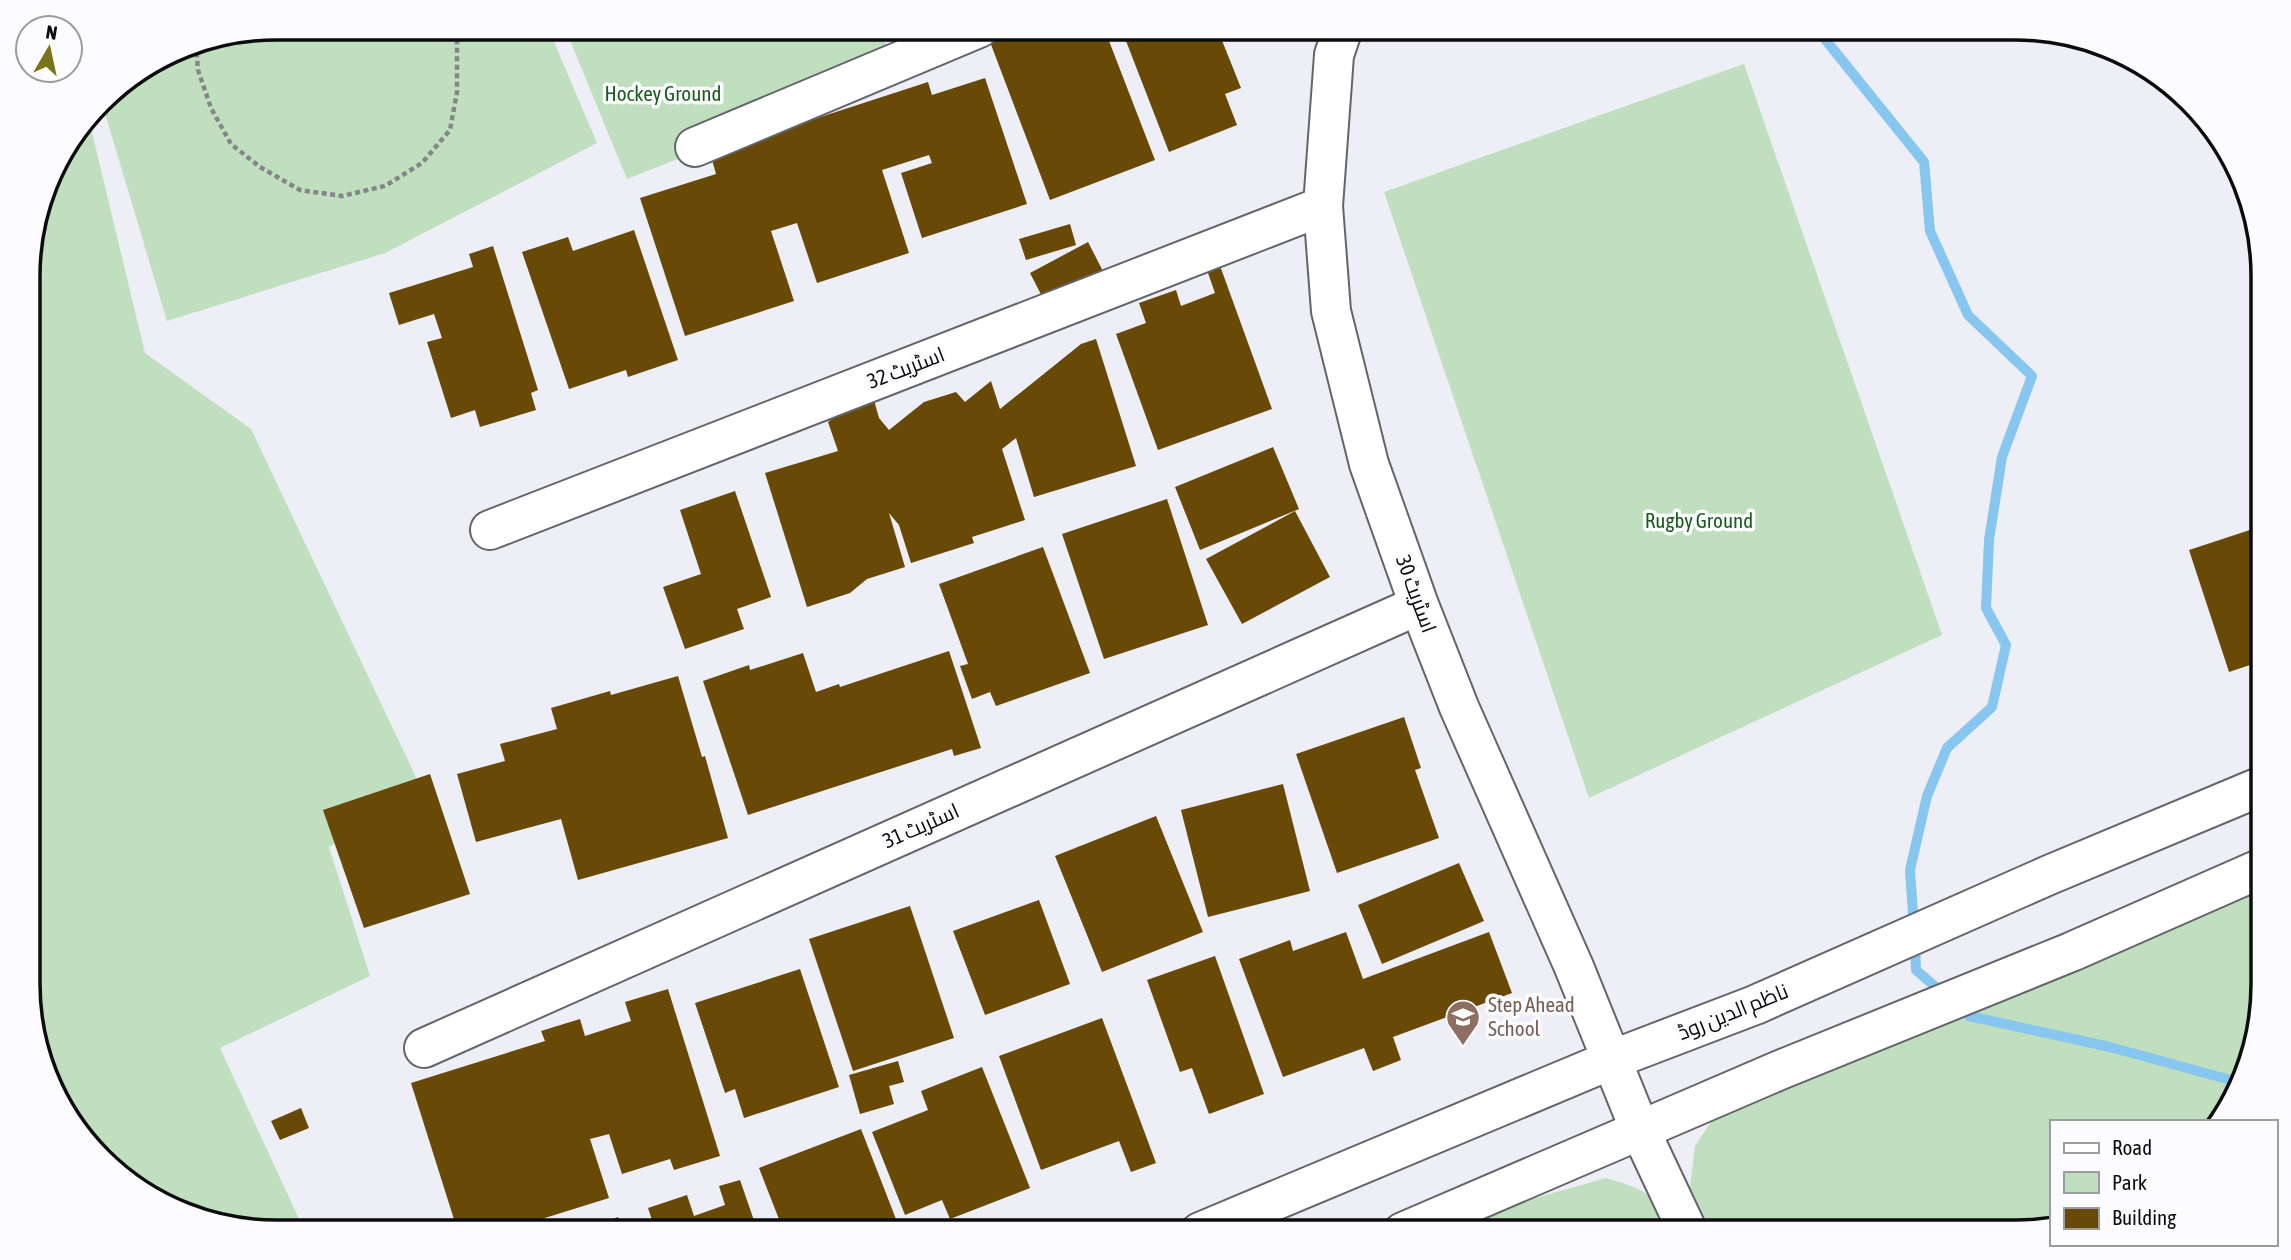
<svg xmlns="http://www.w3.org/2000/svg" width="2291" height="1260" viewBox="0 0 2291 1260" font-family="'Asap Condensed',Cairo,sans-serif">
<rect width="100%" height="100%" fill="#edeef6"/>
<!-- green -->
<path fill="#c0dfbe" d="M276,28H548L597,143L385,253L167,321L102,103L112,90L182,47Z
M565,28H879L898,72L627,179Z
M1744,64L1942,635L1589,798L1384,192Z
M89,120L145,353L251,429L424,794L329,847L370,976L220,1048L305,1232H276L152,1199L70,1121L30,1016V244L54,166Z
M2262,880V1000L2230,1108L2216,1122H2051V1225L2031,1231L1711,1232L1690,1187L1695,1146L1719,1110Z
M1606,1178C1644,1189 1657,1194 1674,1232H1452L1518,1203Z"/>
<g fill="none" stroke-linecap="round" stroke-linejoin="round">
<!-- stream -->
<path stroke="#87c6ee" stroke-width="10" d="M1816,28L1924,162L1930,231L1968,315L2032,376L2002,457L1989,540L1986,608L2006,645L1992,707L1947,748L1927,796L1910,870L1914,928
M1915,944L1916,970L1945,995
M1957,1006L1969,1016L2110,1047L2238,1082"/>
</g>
<!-- building -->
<path fill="#684906" d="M1003,28H1104L1155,160L1050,200L987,34Z
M1121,28H1217L1241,88L1225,94L1237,125L1169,152Z
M985,78L1027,204L922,238L901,173L932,163L929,155L882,170L909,253L817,283L797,223L771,231L794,301L685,336L640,198L716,174L710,153L928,82L932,95Z
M1070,224L1076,245L1026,260L1019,239Z
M634,230L678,360L628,377L626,370L569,389L522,252L568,237L573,251Z
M1088,242L1107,279L1049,310L1030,273Z
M493,246L538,390L531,393L536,410L480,427L475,410L451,418L427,342L442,338L434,314L399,325L389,293L473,267L469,254Z
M1215,252L1272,409L1158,450L1116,334L1146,323L1139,303L1176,290L1181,306L1215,293L1202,256Z
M1096,339L1136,466L1034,497L1016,438L1002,449L1025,520L972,537L974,543L911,563L899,525L889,513L905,567L867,579L850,593L807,607L765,473L838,451L828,422L844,409L874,400L879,418L889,430L924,402L956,392L965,402L991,381L1000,409L1081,344Z
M1273,447L1299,509L1200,550L1175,487Z
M735,491L771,597L737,609L744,629L685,649L663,587L701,574L680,510Z
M1167,499L1208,625L1104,659L1062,534Z
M1295,511L1330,577L1242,624L1206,559Z
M2262,526V661L2229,672L2189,550Z
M1043,547L1090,673L996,706L990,692L972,699L960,666L968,664L939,584Z
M949,651L981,748L954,756L952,749L748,815L703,681L749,665L750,670L803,653L816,692L839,684L840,687Z
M678,676L702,757L705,756L728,838L578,880L561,819L476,842L457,774L505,761L500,744L557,729L551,708L610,691L611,695Z
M1404,717L1421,768L1415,770L1439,838L1337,873L1296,754Z
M430,774L470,894L364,928L323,810Z
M1283,784L1310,891L1208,917L1181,810Z
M1156,816L1203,932L1102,972L1055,856Z
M1459,863L1484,921L1382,964L1358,905Z
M1039,900L1070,984L985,1015L953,931Z
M910,906L954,1038L853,1071L809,939Z
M1346,932L1363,979L1489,932L1512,993L1393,1037L1401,1060L1373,1071L1364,1048L1283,1077L1239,959L1290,940L1293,951Z
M1215,956L1264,1094L1209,1114L1192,1068L1180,1072L1147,980Z
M800,969L839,1087L744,1118L735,1089L725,1093L695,1003Z
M668,989L720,1156L674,1170L670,1159L622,1174L609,1134L590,1139L609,1198L500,1232H494L493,1229L484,1232H458L411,1083L545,1041L541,1031L580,1019L585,1036L631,1021L625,1002Z
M1102,1018L1156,1163L1131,1172L1119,1141L1041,1170L999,1056Z
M898,1061L904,1082L889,1086L894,1104L860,1114L849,1075Z
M982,1067L1030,1188L950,1219L942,1200L905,1215L872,1132L928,1110L921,1091Z
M301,1108L309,1128L280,1140L271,1121Z
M861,1129L901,1232H784L759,1168Z
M740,1180L758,1232H656L648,1208L687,1195L694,1216L725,1205L719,1186Z
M618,1217L623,1232H580Z"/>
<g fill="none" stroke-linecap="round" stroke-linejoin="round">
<!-- minor casing -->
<g stroke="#64656b" stroke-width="42">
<path id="minor" d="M1343,28L1334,55L1323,206L1331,311L1369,464L1419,605L1459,707L1574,967L1640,1130L1688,1232
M695,147L979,28
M490,530L1323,206
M424,1048L1419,605"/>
</g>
<!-- major casing -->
<g stroke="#64656b" stroke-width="42">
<path id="major" d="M1200,1232L1611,1060L1755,1005L2049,875L2262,786
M1403,1232L1780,1070L2071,952L2262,868"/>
</g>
<!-- path -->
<path stroke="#85858b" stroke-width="4.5" stroke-dasharray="5 3.5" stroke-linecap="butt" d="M196,44L198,70L211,108L231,144L260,167L300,190L342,196L385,186L422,163L450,130L457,92V28"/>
<!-- minor -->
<use href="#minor" stroke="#fff" stroke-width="38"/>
<!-- major -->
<use href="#major" stroke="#fff" stroke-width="38"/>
</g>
<!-- icons -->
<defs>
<g id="school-pin" transform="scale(1.75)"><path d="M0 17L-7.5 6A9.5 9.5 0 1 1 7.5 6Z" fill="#8d6e63" stroke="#fcfcfe"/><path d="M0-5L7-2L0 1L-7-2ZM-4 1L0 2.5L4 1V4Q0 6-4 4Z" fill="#fff"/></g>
</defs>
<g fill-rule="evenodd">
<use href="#school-pin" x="1463" y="1017"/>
</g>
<g text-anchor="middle" stroke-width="7" stroke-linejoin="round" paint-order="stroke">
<!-- park labels -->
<g font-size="21" fill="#1a5c1e" stroke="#fcfcfe">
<text x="663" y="101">Hockey Ground</text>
<text x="1699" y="528">Rugby Ground</text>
</g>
<!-- street labels -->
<g font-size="21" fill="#0c0c0f" stroke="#fcfcfe">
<text transform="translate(906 368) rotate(-21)" y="7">اسٹریٹ 32</text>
<text transform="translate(1416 594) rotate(70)" y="7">اسٹریٹ 30</text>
<text transform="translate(921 826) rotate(-24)" y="7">اسٹریٹ 31</text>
<text transform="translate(1733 1012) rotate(-22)" y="7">ناظم الدین روڈ</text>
</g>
<!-- education labels -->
<g font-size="21" fill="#785e54" stroke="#fcfcfe" text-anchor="start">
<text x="1488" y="1012">Step Ahead<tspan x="1488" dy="24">School</tspan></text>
</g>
</g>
<!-- crop -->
<path d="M0 0H2291V1260H0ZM276 40H2015A236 236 0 0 1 2251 276V984A236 236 0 0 1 2015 1220H276A236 236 0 0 1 40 984V276A236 236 0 0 1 276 40Z" fill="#fcfcfe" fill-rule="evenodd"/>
<path fill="none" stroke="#0c0c0f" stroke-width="3.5" d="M276 40H2015A236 236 0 0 1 2251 276V984A236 236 0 0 1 2015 1220H276A236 236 0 0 1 40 984V276A236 236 0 0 1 276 40Z"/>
<!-- legend -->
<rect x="2050" y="1120" width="228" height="126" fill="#fcfcfe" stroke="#9c9c9e" stroke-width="2"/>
<rect x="2064" y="1143" width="35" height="10" fill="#ffffff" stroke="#9c9c9e" stroke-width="2"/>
<text x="2112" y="1155" font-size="21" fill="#0c0c0f">Road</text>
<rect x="2064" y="1172" width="35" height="21" fill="#c0dfbe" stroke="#9c9c9e" stroke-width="2"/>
<text x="2112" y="1190" font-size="21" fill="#0c0c0f">Park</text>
<rect x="2064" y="1208" width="35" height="21" fill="#684906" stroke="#9c9c9e" stroke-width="2"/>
<text x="2112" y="1225" font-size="21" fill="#0c0c0f">Building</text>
<!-- north arrow -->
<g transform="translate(49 49) rotate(9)"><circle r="33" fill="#fcfcfe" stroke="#9c9c9e" stroke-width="2"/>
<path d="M0-5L12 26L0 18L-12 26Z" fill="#7a7519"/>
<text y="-10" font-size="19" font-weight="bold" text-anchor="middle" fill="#0c0c0f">N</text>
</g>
</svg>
